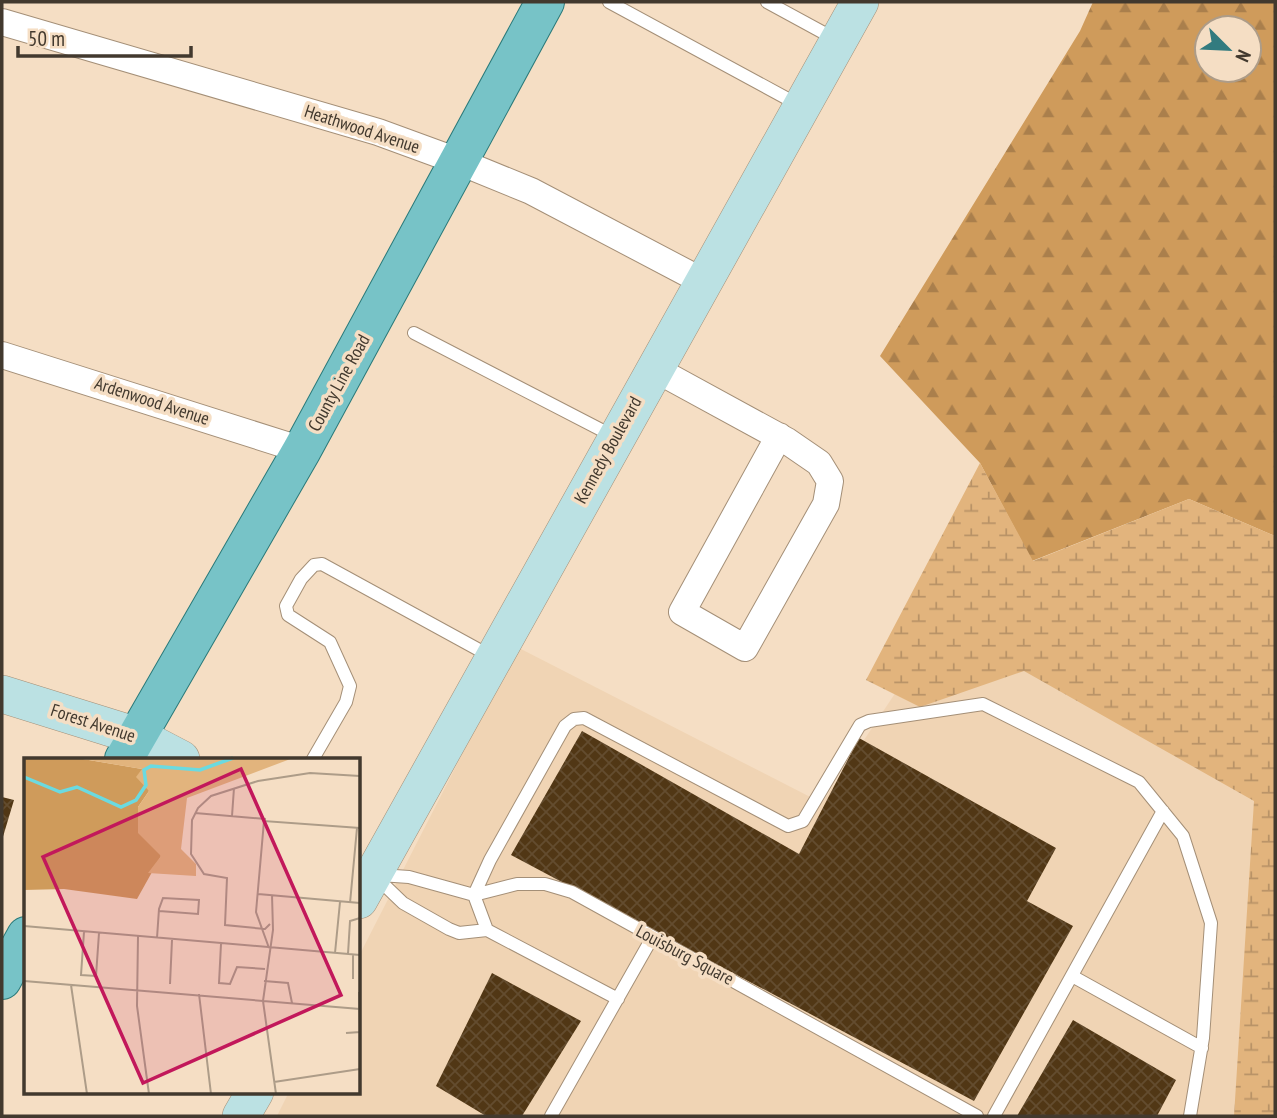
<svg xmlns="http://www.w3.org/2000/svg" width="1277" height="1118" viewBox="0 0 1277 1118" font-family="'PT Sans Narrow',sans-serif">
<defs>
<pattern id="forest-firs" width="22" height="20" patternUnits="userSpaceOnUse" patternTransform="scale(1.75)"><rect width="22" height="20" fill="#cf9b5b"/><path d="M5 1l3.5 6h-7zM16 11l3.5 6h-7z" fill="#aa7f4c"/></pattern>
<pattern id="wetland-marsh" width="20" height="14" patternUnits="userSpaceOnUse" patternTransform="scale(1.75)"><rect width="20" height="14" fill="#e2b47d"/><path d="M1 5h8M5 5V1M11 12h8M15 12V8" fill="none" stroke="#b99367"/></pattern>
<pattern id="building-cross-hatch" width="8" height="8" patternUnits="userSpaceOnUse" patternTransform="scale(1.75)"><rect width="8" height="8" fill="#513715"/><path d="M0 0l8 8M0 8l8-8" fill="none" stroke="#634c2f"/></pattern>
</defs>
<rect width="100%" height="100%" fill="#f5dec4"/>
<!-- built -->
<path fill="#f0d4b4" d="M970,581L1275,767V1116H277L289,1092H359V956L517,647L822,803Z"/>
<!-- forest -->
<path fill="url(#forest-firs)" fill-rule="evenodd" d="M1093,2H1275V536L1189,499L1032,561L980,463L880,356L1080,31ZM1207,28H1249V70H1207Z"/>
<!-- wetland -->
<path fill="url(#wetland-marsh)" d="M980,463L1033,561L1189,499L1275,536V1116H1234L1254,801L1024,671L920,707L866,680Z"/>
<!-- building -->
<path fill="url(#building-cross-hatch)" d="M582,731L799,854L859,738L1056,848L1027,901L1073,926L974,1101L511,855Z
M2,797L14,800L2,840Z
M492,973L581,1021L522,1116H486L436,1086Z
M1073,1020L1176,1080L1157,1116H1017Z"/>
<g fill="none" stroke-linecap="round" stroke-linejoin="round">
<!-- lane casing -->
<g stroke="#a48f77" stroke-width="14">
<path id="lane" d="M609,2L799,105
M767,2L835,39
M414,333L615,437
M313,759L346,702L350,686L330,642L288,615L286,606L301,579L314,565L322,564L492,657
M380,875L409,877L474,895L517,884H545L572,892L977,1116
M377,878L403,903L449,929L459,933L487,930L618,999
M487,930L474,895L490,860L565,726L574,719L584,718L788,826L803,821L860,725L869,721L983,704L1139,782L1183,836L1211,923L1203,1038L1190,1116
M1072,976L1202,1048
M551,1116L652,938
M994,1116L1163,811"/>
</g>
<!-- street casing -->
<g stroke="#a48f77" stroke-width="28">
<path id="street" d="M2,22L378,132L460,162L531,191L704,282
M2,355L302,450
M655,369L787,441L819,463L830,481L826,504L745,648L682,612L779,436"/>
</g>
<!-- secondary casing -->
<g stroke="#a48f77" stroke-width="38">
<path id="secondary" d="M2,694L137,736L181,759
M359,900L860,2
M241,1116L255,1092"/>
</g>
<!-- primary casing -->
<g stroke="#2a7979" stroke-width="40">
<path id="primary" d="M124,759L302,450L545,2
M2,980L26,936"/>
</g>
<!-- lane -->
<use href="#lane" stroke="#fff" stroke-width="12"/>
<!-- street -->
<use href="#street" stroke="#fff" stroke-width="26"/>
<!-- secondary -->
<use href="#secondary" stroke="#bbe1e3" stroke-width="37"/>
<!-- primary -->
<use href="#primary" stroke="#77c3c7" stroke-width="38"/>
</g>
<g text-anchor="middle" stroke-width="7" stroke-linejoin="round" paint-order="stroke">
<!-- street labels -->
<g font-size="18" fill="#42392e" stroke="#f5dec4">
<text transform="translate(362 129) rotate(18)" y="6">Heathwood Avenue</text>
<text transform="translate(339 383) rotate(-61)" y="6">County Line Road</text>
<text transform="translate(152 401) rotate(18)" y="6">Ardenwood Avenue</text>
<text transform="translate(608 450) rotate(-61)" y="6">Kennedy Boulevard</text>
<text transform="translate(93 723) rotate(18)" y="6">Forest Avenue</text>
<text transform="translate(685 955) rotate(28)" y="6">Louisburg Square</text>
</g>
</g>
<!-- overview -->
<g transform="translate(24 758)">
<rect width="336" height="336" fill="#f5dec4"/>
<path d="M0,0H53L118,11L125,33L114,49L137,98L113,141L40,131L0,132Z" fill="#cf9b5b"/>
<path d="M53,0H269L163,40L157,91L172,106V118L124,115L137,98L114,75V49L125,33L112,19L118,11Z" fill="#e2b47d"/>
<path fill="none" stroke="#6bdae0" stroke-width="3.5" d="M0,19L36,34L53,29L97,49L112,42L122,27L120,12L127,8L176,12L209,0"/>
<path fill="none" stroke="#ad9c88" stroke-width="2" d="M171,55L242,61M208,58L210,30M234,136L336,145M248,137L249,172L239,243L252,336M326,145L333,70M246,166L241,171L201,167L203,120L180,116L167,96L168,62L174,50L187,38L234,23L286,15L336,18M0,168L336,197M60,174L57,217L72,218L75,175M114,178L113,248L125,336M133,180L135,151L139,140L175,142L174,156L135,153M197,186L195,225L206,226L213,209L241,211M245,190L232,154L240,63L336,70M311,195L316,144M324,196L326,163L336,160M329,221V196M0,223L336,251M240,223L264,225L268,245M146,226L148,182M47,227L63,336M175,236L187,336M322,275L336,274L335,234M250,324L336,311"/>
<path fill="#c2185b" fill-opacity="0.15" stroke="#c2185b" stroke-width="3.5" d="M217,11L317,237L119,325L19,99Z"/>
<rect width="336" height="336" fill="none" stroke="#42392e" stroke-width="3.5"/>
</g>
<!-- border -->
<rect width="1277" height="1118" fill="none" stroke="#42392e" stroke-width="7"/>
<!-- north arrow -->
<g transform="translate(1228 49) rotate(114)"><circle r="33" fill="#f5dec4" stroke="#ad9c88" stroke-width="2"/>
<path d="M0-5L12 26L0 18L-12 26Z" fill="#327b7f"/>
<text y="-10" font-size="19" font-weight="bold" text-anchor="middle" fill="#42392e">N</text>
</g>
<!-- scale -->
<path d="M18 46v10h173v-10" fill="none" stroke="#42392e" stroke-width="3.5"/>
<text x="28" y="46" font-size="21" fill="#42392e" stroke="#f5dec4" stroke-width="5" paint-order="stroke">50 m</text>
</svg>
